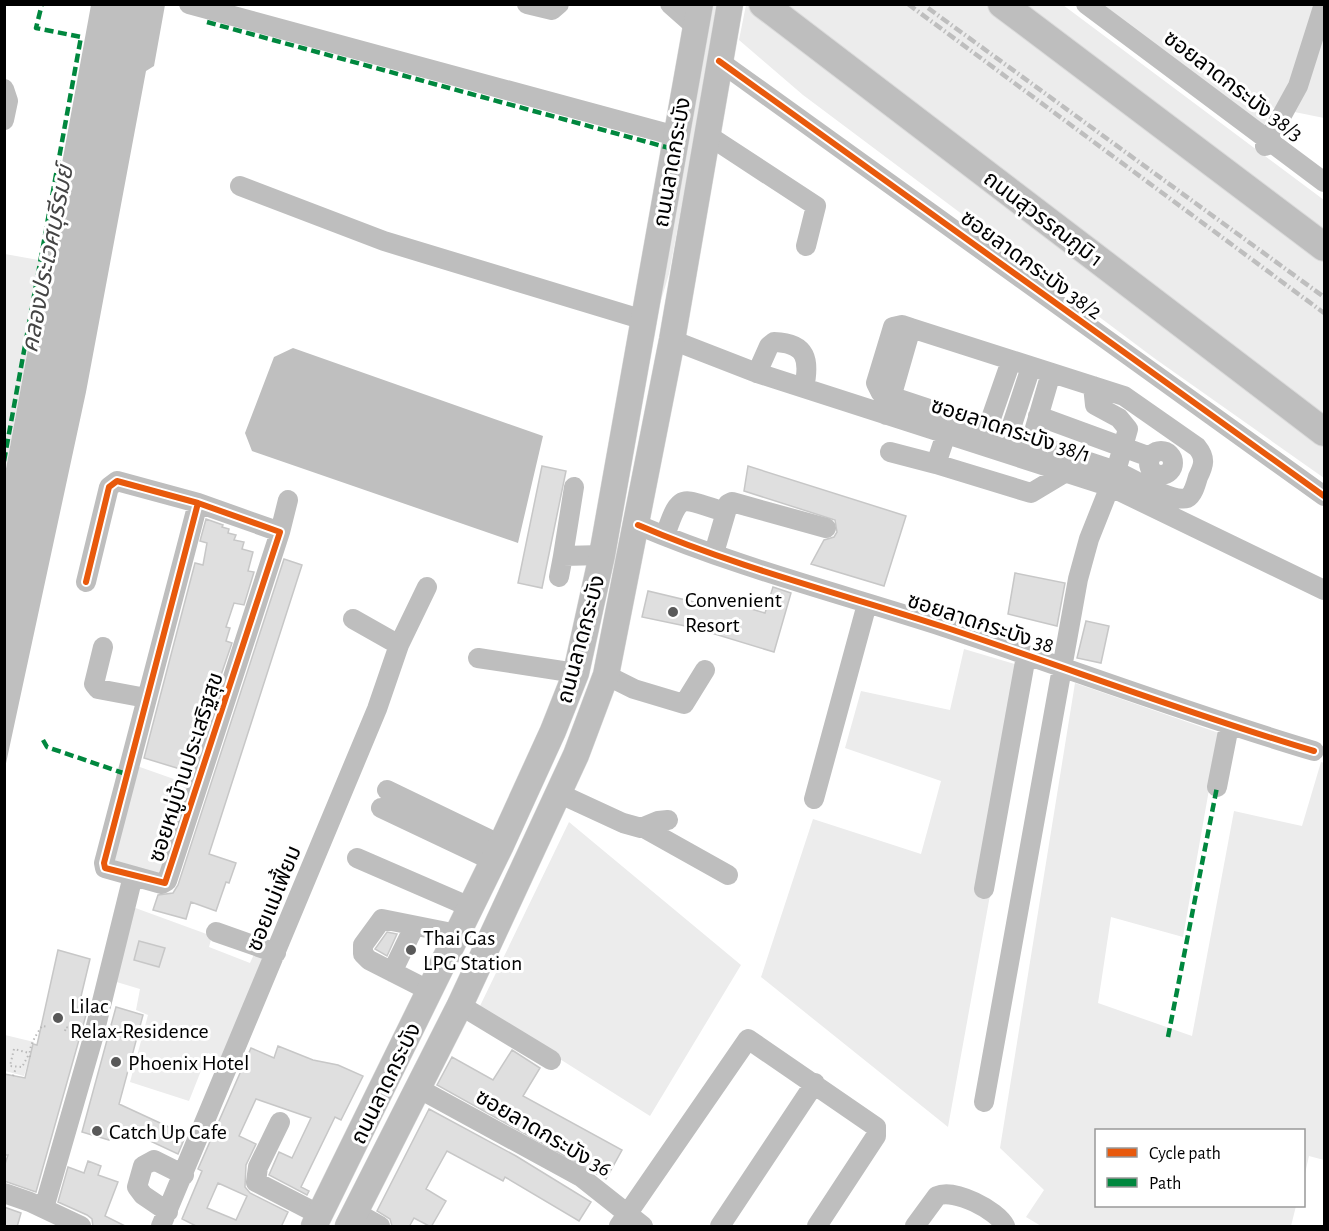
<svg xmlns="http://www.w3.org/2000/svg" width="1329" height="1231" viewBox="0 0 1329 1231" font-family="'Alegreya Sans','Noto Sans Thai',sans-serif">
<rect width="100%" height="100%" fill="#fff"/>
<!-- green -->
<path fill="#ececec" d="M711,5H719L669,274L652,330Z
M746,5H1063L1324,200V478L1154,358L803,95L739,40Z
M1104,5H1324V118L1270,107L1265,126L1174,61Z
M5,254L44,261L5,474Z
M964,649L1031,669L948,1127L761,977L813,819L921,854L941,781L845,748L861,691L950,710Z
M1075,683L1219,733L1183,937L1111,917L1098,1003L1192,1036L1234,811L1302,826L1321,762L1324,763V1160L1309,1156L1304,1178V1130H1096V1206H1296L1291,1226H1041L1026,1217L1044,1190L1000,1148Z
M137,766L188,784L164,876L109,865Z
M569,822L741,965L650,1116L479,1008Z
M130,906L212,936L209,947L250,963L255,952L269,956L226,1059L208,1053L189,1101L130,1082L148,1015L136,1010L140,989L110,980Z
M5,1035L34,1042L24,1076L5,1071Z"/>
<!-- water -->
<path fill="#bfbfbf" d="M91,5H165L154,66L146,71L86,392L5,768V474Z
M293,348L543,436L518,543L252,451L245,433L274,357Z"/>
<!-- building -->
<path fill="#dfdfdf" stroke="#c7c7c7" stroke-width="1.5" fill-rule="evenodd" d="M542,466L566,471L542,588L518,583Z
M748,466L906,516L884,586L811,564L824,540L834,537L837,532L835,520L744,491Z
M206,519L223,525L222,527L229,529L228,533L236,535L234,540L244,542L242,549L253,552L248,571L254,572L244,605L234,603L226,627L230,628L226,641L232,643L220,678L213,676L205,702L212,704L190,772L144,758L195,563L203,565L207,543L200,541Z
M284,559L302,565L209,854L236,863L229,883L226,882L216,911L191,902L186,919L153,910L158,895L173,893L178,885Z
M1015,573L1065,583L1057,626L1008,614Z
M773,587L791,593L774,652L695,628L642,617L648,591L711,606L714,598L765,613Z
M1086,621L1109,626L1101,663L1077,658Z
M387,932L397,934L387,956L375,949Z
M139,941L165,948L159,967L134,960Z
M58,950L90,959L77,1013L86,1015L36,1192L4,1181V1167L8,1155H4V1074L25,1078L33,1044L37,1045Z
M116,1007L143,1015L119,1104L186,1135L178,1154L114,1124L109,1140L82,1132Z
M278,1046L313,1060L338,1065L363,1076L341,1120L335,1117L301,1187L309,1191L307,1195L269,1175L279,1152L292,1158L311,1118L256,1099L239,1136L256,1144L246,1165L245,1187L250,1193L288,1212L281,1227H198L182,1219L202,1171L198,1169L251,1048L274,1058ZM218,1183L247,1196L236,1220L207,1208Z
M512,1050L540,1068L523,1096L622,1150L606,1179L437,1085L452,1057L493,1080Z
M429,1109L516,1156L591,1202L579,1221L505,1177L503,1181L447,1151L426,1189L446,1201L431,1227L414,1218L409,1227L392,1226L390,1219L377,1211Z
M88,1161L101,1166L98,1175L118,1182L105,1216L127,1227H93L92,1219L87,1215L58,1202L68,1167L84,1173Z
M4,1207L21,1213L17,1227H4Z"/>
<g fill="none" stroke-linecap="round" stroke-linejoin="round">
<!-- major casing -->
<g stroke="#dbdbdb" stroke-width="27">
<path id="major" d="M314,1226L501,845L553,731L576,673L602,555L700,4
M348,1226L460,1005L576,755L606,675L672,340L730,4"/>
</g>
<!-- highway casing -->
<g stroke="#dbdbdb" stroke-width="30">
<path id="highway" d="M763,4L1324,432
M1002,4L1324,247"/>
</g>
<!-- path -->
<path stroke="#b9b9b9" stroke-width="2" stroke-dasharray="1.5 3" stroke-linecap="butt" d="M65,1031L66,1027L69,1028
M28,1056L22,1067L10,1066L14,1049L29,1053
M30,1057C28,1047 36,1035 42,1026L48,1027
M13,1076L16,1068"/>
<!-- minor -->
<path stroke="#bebebe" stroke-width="20" d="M189,4L676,136
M527,4L552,10L559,4
M670,4L696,27
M1086,4L1324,182
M719,61L1324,496
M4,89L8,101L4,120
M706,134L816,206L806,246
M1265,146L1298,86L1324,4
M240,186L384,241L644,320
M911,328L902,325L893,327L876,383L881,393L1116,471L1128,429L1119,418L1095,405L1093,386
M672,340L757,373L1111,487L1324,590
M757,373L769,346L774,342C807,343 810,360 804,388
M886,415L911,328L1124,396L1197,447C1206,458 1204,465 1198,477C1196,484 1193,495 1187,498C1173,503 1129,477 1116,471L1089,539L1078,579L984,1102
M1038,416L1150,457
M988,427L1011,361
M1035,428L1051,373
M1009,434L1031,367
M1149 463a12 12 0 1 1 24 0a12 12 0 1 1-24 0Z
M890,452L936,464L946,434
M936,464L1031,493L1066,472
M198,503L104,863L105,868L162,884L167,881L280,532L288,500
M726,512L728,504L732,502L826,528
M638,525C736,567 842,594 944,627C1068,668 1189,714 1314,751
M665,536C681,488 681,500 726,512L714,553
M563,556L574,487
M559,577L563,556L602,555
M86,582L109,487L117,481L198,503L280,532
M353,619L399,645
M103,647L94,684L98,689L146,698
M478,658L576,673
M606,675L634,689L684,704L705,670
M1217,787L1229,726
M387,790L501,845
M558,793L623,823L641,828L658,821L668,820
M814,799L867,604
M381,808L493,861
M644,828L728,875
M357,858L470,907
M984,889L1026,656
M216,932L276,953
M392,972L414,927
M430,991L369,960L363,954V945L382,919L457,934
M460,1005L551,1060
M416,1087L581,1177L643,1226
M280,1122L258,1167L256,1182L320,1215
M4,1193L30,1202L81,1226
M44,1208L93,1038L133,876
M168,1212L143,1195L137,1187L143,1166L154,1160L184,1175
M355,1212L380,1226
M161,1226L377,709L399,645L427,587
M619,1226L748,1039L876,1127V1136L817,1226
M720,1226L815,1083
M915,1226L937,1196C954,1188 997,1210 1005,1226"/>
<!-- major -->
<use href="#major" stroke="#bebebe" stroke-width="26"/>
<!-- highway -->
<use href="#highway" stroke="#bebebe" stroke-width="28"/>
<!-- rail -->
<path stroke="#bebebe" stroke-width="4.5" stroke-dasharray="9 3 1.5 3" stroke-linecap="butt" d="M908,4L1324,313
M928,8L1324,297"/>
<!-- quiet -->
<path stroke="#00873e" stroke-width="4.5" stroke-dasharray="9 4.5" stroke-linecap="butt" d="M207,22L673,149
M4,461L81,37L36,28L42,4
M43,740L47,747L126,774
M1168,1037L1217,787"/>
<!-- cycleway casing -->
<g stroke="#fff" stroke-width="10">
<path id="cycleway" d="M719,61L1324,496
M638,525C736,567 842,594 944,627C1068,668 1189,714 1314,751
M86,582L109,487L117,481L198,503L280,532L165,883L105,868L104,863L198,503"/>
</g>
<!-- cycleway -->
<use href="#cycleway" stroke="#e8590c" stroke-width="6"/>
</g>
<!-- markers -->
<g fill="#595959" stroke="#fff" stroke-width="2">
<circle cx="673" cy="612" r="6"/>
<circle cx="411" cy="950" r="6"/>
<circle cx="58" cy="1018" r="6"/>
<circle cx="116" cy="1062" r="6"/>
<circle cx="97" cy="1131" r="6"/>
</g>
<g text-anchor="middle" stroke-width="6" stroke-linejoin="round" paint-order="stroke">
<!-- street labels -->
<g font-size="22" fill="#000" stroke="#fff">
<text transform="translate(1234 85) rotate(37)" y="8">ซอยลาดกระบัง 38/3</text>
<text transform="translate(671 162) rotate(-80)" y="8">ถนนลาดกระบัง</text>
<text transform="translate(1044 218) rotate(37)" y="8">ถนนสุวรรณภูมิ 1</text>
<text transform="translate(1032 264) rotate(36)" y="8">ซอยลาดกระบัง 38/2</text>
<text transform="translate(1011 429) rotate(18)" y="8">ซอยลาดกระบัง 38/1</text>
<text transform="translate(981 622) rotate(18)" y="8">ซอยลาดกระบัง 38</text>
<text transform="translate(580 639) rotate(-75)" y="8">ถนนลาดกระบัง</text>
<text transform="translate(185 767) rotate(-72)" y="8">ซอยหมู่บ้านประเสริฐสุข</text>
<text transform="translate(273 898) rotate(-68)" y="8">ซอยแม่เฟี้ยม</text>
<text transform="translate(385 1083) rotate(-64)" y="8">ถนนลาดกระบัง</text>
<text transform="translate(544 1132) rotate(30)" y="8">ซอยลาดกระบัง 36</text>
</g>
<!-- poi labels -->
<g font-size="22" fill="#000" stroke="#fff" text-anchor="start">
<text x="685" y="607">Convenient<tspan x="685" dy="25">Resort</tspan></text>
<text x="423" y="945">Thai Gas<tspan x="423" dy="25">LPG Station</tspan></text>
<text x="70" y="1013">Lilac<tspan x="70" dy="25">Relax-Residence</tspan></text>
<text x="128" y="1070">Phoenix Hotel</text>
<text x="109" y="1139">Catch Up Cafe</text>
</g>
<!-- water labels -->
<g font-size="24" font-style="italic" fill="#444" stroke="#fff">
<text transform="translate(47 259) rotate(-79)" y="8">คลองประเวศบุรีรมย์</text>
</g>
</g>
<!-- border -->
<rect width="1329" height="1231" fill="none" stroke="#000000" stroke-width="12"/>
<!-- legend -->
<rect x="1095" y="1129" width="210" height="78" fill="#ffffff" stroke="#999999" stroke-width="1.5"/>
<rect x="1107" y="1148" width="30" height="9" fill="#e8590c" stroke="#999999" stroke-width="1.5"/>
<text x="1149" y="1159" font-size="18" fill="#000000">Cycle path</text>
<rect x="1107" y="1178" width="30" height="9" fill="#00873e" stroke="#999999" stroke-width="1.5"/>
<text x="1149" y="1189" font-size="18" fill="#000000">Path</text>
</svg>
